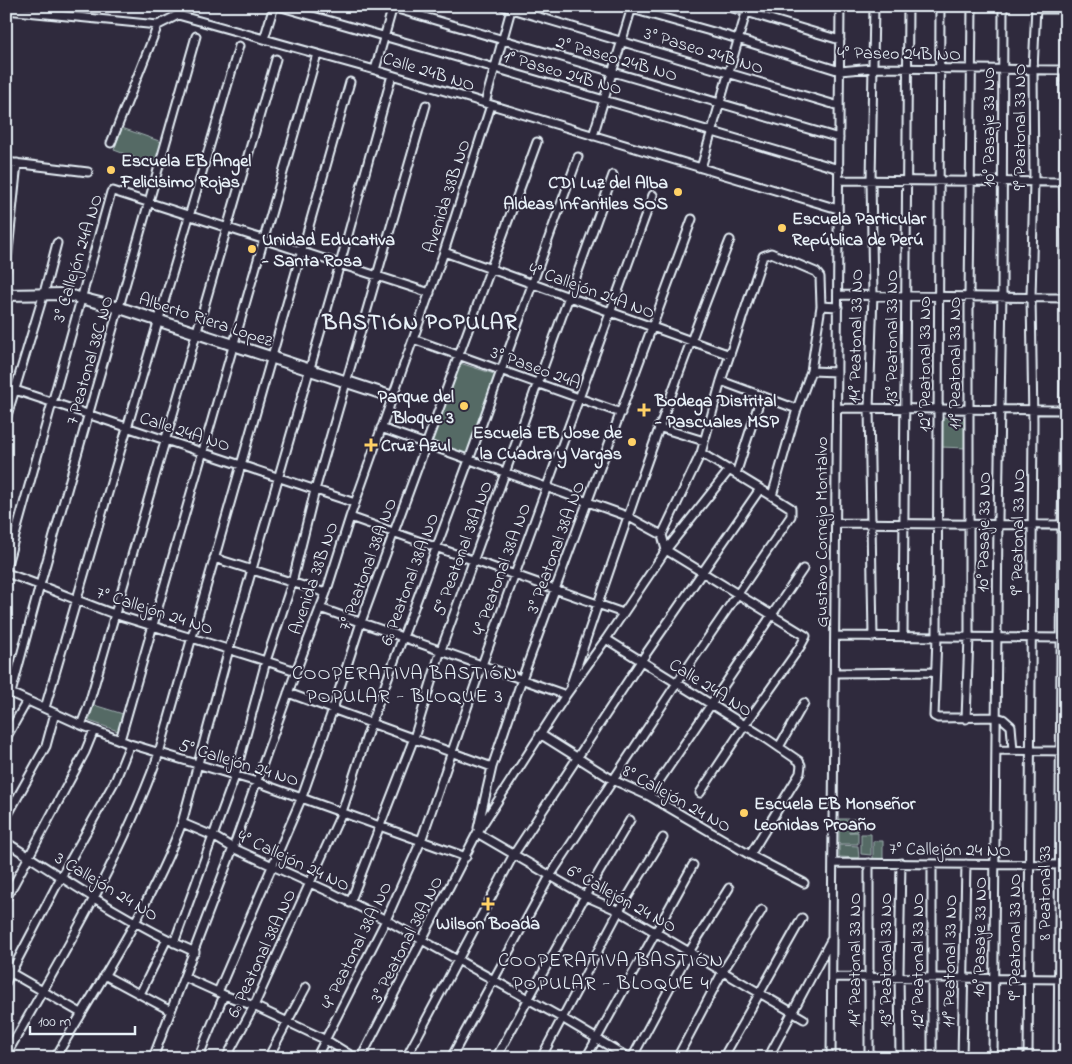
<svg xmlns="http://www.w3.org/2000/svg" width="1072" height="1064" viewBox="0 0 1072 1064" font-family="'Indie Flower',sans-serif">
<rect width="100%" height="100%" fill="#2f2a3d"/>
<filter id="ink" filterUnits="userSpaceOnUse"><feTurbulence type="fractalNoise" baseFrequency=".02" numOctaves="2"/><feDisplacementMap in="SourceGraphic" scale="10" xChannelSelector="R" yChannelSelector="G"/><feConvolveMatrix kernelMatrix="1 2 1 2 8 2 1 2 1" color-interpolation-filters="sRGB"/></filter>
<g filter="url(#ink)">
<!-- green -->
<path fill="#556a65" stroke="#9eaeae" d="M122,128L162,142L155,165L114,150Z
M460,363L497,375L468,456L430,442Z
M940,417L968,418L967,448L940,447Z
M94,705L123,714L118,731L89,721Z
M839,819H858V831L848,832H858V844H839Z
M861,834H871V855L861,854Z
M873,841H883V861H873Z
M839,845L858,846L859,858L839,857Z"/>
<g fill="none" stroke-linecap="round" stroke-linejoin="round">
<!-- street casing -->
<g stroke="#e8f1f8" stroke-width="11">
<path id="street" d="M278,6L495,68L839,169
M387,6L839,138
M502,6L839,106
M621,6L728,36L840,71L873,68L1066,70
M726,6L840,40
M940,6L937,637L934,716L938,718L996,717L1003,719L1011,726L1013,750
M1036,9H1066
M6,10L158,25L178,15L375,70L838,209
M264,39L274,6
M375,70L393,6
M485,103L512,6
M593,136L632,7
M111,143L158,25
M6,162L88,172
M701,168L748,6
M839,180L1066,182
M444,252L730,355
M6,271L17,163
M838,295L1066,298
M821,306L838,307
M413,339L621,413
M811,371L837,372
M721,381L797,409
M6,387L355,503
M837,408L1066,410
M6,419L44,293L57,243
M658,427L704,441
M381,428L627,516L662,535
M736,474L761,397
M350,517L623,613
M836,523L1065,525
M666,550L662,535L701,453L721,381L763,256L771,253L816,272L820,277L821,306L811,371L797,409L772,496L701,453
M666,550L806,636L800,647L745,725L700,793
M214,558L326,593
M6,568L111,192L113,191L430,293
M6,573C44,586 80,602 117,615C177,634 237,651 296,671
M320,608L566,695
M836,636L1065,638
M873,637L869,408L873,294L871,181L874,6
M903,637L908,6
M606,639L767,739L799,761L801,765L800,773L750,855
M835,673L935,672
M571,684C621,535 672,386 730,240
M6,691L81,725L130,744L257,782L466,857
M11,693L40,585L196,36
M288,693L492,767
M45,708L239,46
M966,719L969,637V297L972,6
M81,725L88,707L276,59
M540,734L613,780L649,796L750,855L804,883
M6,738L27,701
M120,740L317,54
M779,747L804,703
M996,750L1066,751
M649,796L803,569
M6,818L46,746L55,713
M182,823L213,836L233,848L332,893L386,920L562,1018L629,1058
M478,828L492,767L522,679L692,219
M477,833L585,896L619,911L804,1019
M6,842C67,881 129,923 195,952
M833,863L1066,865
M932,864V1058
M6,899L85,752L94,730
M350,903L414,738L441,650L613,175
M174,943L235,776L266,661L292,583L315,490L426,105
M6,970L81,1013
M104,975L171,1011
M184,977L224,995L254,1006L326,1040L355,1058
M832,977L1066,979
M6,982L61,877L116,779L130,744
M218,992L302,797L333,709L361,622L537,142
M140,994L167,939
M6,1055C62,957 121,859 159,753L350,82
M55,1058C100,982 150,906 182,823L229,649L340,264L392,75
M153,1058L233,848L296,671L326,593L350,517L444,252L491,105
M198,1058L224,995
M226,1058L254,1006L342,812L371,723L469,460L578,157
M268,1058L306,987
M316,1058L386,920L421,841L482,665L653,195
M361,1058L477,833L566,695L606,639L666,550L730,469
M406,1058L514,854L641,661L760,489
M451,1058L550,876L677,683L791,516V508L772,496
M496,1058L585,896L630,820
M541,1058L619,911L663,838
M586,1058L693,865
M632,1058L689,952L729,888
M677,1058L723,971L762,910
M723,1058L802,918
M768,1058L831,940
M831,1058L840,6
M869,1058V863
M900,1058L899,972L901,863
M962,1058L966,864
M993,1058L998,519L1002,293L1003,6
M1028,1058L1033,422L1031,297L1034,182L1033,70L1036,6
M1058,1058L1062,525L1066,298L1064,182L1065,9"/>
</g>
<!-- secondary casing -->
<g stroke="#e8f1f8" stroke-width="14">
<path id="secondary" d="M6,295L64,294L120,308L393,397"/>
</g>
<!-- street -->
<use href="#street" stroke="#2f2a3d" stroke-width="7"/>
<!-- secondary -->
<use href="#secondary" stroke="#2f2a3d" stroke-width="10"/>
</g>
</g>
<!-- markers -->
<g fill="#ffd166" stroke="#2f2a3d" stroke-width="2">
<circle cx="111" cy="170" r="5"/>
<circle cx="678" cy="192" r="5"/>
<circle cx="782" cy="228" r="5"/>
<circle cx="252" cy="249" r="5"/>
<circle cx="464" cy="406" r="5"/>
<path d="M641.5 402.5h5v5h5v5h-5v5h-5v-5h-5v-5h5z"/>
<circle cx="632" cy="442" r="5"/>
<path d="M368.5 437.5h5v5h5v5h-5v5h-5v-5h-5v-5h5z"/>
<circle cx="744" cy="813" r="5"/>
<path d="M485.5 896.5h5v5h5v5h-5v5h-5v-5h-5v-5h5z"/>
</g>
<g text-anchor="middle" stroke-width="4" stroke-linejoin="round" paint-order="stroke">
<!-- street labels -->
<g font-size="18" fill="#e8f1f8" stroke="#2f2a3d">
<text transform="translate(704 50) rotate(17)" y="6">3° Paseo 24B NO</text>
<text transform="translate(899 53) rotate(1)" y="6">4° Paseo 24B NO</text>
<text transform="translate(617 58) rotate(16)" y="6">2° Paseo 24B NO</text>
<text transform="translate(429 71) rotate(17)" y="6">Calle 24B NO</text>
<text transform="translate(563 72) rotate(16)" y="6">1° Paseo 24B NO</text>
<text transform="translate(988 127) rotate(-90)" y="6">10° Pasaje 33 NO</text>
<text transform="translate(1019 127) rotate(-90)" y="6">9° Peatonal 33 NO</text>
<text transform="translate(446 196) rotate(-72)" y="6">Avenida 38B NO</text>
<text transform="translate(77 258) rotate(-73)" y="6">3° Callejón 24A NO</text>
<text transform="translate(592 290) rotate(20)" y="6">4° Callejón 24A NO</text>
<text transform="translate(206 319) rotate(18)" y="6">Alberto Riera Lopez</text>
<text transform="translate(855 336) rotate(-89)" y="6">14° Peatonal 33 NO</text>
<text transform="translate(891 337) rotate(-90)" y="6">13° Peatonal 33 NO</text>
<text transform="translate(89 360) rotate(-74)" y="6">7 Peatonal 38C NO</text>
<text transform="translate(954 363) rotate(-90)" y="6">11° Peatonal 33 NO</text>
<text transform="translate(924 364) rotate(-90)" y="6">12° Peatonal 33 NO</text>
<text transform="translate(536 367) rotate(20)" y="6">3° Paseo 24A</text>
<text transform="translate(185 431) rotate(18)" y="6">Calle 24A NO</text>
<text transform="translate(821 532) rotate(-90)" y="6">Gustavo Cornejo Montalvo</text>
<text transform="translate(983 532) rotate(-89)" y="6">10° Pasaje 33 NO</text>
<text transform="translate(1017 532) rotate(-89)" y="6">9° Peatonal 33 NO</text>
<text transform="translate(555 547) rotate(-70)" y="6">3° Peatonal 38A NO</text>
<text transform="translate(462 548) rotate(-70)" y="6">5° Peatonal 38A NO</text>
<text transform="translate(367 564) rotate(-70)" y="6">7° Peatonal 38A NO</text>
<text transform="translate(501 569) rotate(-70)" y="6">4° Peatonal 38A NO</text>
<text transform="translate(313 578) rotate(-71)" y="6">Avenida 38B NO</text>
<text transform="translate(409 579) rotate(-70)" y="6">6º Peatonal 38A NO</text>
<text transform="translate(155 610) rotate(18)" y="6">7° Callejón 24 NO</text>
<text transform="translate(711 687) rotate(32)" y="6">Calle 24A NO</text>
<text transform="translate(239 762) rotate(17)" y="6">5° Callejón 24 NO</text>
<text transform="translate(677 798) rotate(29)" y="6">8° Callejón 24 NO</text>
<text transform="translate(950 849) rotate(1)" y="6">7° Callejón 24 NO</text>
<text transform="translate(294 860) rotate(25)" y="6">4° Callejón 24 NO</text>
<text transform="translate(107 886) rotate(31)" y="6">3 Callejón 24 NO</text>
<text transform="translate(1044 893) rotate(-90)" y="6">8 Peatonal 33</text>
<text transform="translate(622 898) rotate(29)" y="6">6° Callejón 24 NO</text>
<text transform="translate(979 937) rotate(-89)" y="6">10° Pasaje 33 NO</text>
<text transform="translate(1014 937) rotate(-90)" y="6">9° Peatonal 33 NO</text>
<text transform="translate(406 939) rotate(-63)" y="6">3° Peatonal 38A NO</text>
<text transform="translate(356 945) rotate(-64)" y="6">4° Peatonal 38A NO</text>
<text transform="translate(261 953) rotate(-65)" y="6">6º Peatonal 38A NO</text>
<text transform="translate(854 960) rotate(-90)" y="6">14° Peatonal 33 NO</text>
<text transform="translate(885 960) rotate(-90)" y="6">13° Peatonal 33 NO</text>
<text transform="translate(917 961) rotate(-90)" y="6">12° Peatonal 33 NO</text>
<text transform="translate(949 961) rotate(-89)" y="6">11° Peatonal 33 NO</text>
</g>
<!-- poi labels -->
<g font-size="18" font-weight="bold" fill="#e8f1f8" stroke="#2f2a3d" text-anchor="start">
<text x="121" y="166">Escuela EB Angel<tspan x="121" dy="21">Felicisimo Rojas</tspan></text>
<text x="668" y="188" text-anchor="end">CDI Luz del Alba<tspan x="668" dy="21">Aldeas Infantiles SOS</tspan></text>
<text x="792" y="224">Escuela Particular<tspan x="792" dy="21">República de Perú</tspan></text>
<text x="262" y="245">Unidad Educativa<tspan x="262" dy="21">- Santa Rosa</tspan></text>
<text x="454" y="402" text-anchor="end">Parque del<tspan x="454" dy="21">Bloque 3</tspan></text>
<text x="655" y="406">Bodega Distrital<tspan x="655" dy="21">- Pascuales MSP</tspan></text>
<text x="622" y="438" text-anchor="end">Escuela EB Jose de<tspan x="622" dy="21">la Cuadra y Vargas</tspan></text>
<text x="381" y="451">Cruz Azul</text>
<text x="754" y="809">Escuela EB Monseñor<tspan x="754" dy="21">Leonidas Proaño</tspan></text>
<text x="488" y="929" text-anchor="middle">Wilson Boada</text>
</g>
<!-- quarter labels -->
<g font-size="20" letter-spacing="1" fill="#e8f1f8" stroke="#2f2a3d">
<text x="405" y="679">COOPERATIVA BASTIÓN<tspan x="405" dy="23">POPULAR - BLOQUE 3</tspan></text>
<text x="611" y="966">COOPERATIVA BASTIÓN<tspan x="611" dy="23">POPULAR - BLOQUE 4</tspan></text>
</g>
<!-- district labels -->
<g font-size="22" font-weight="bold" letter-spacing="1" fill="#e8f1f8" stroke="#2f2a3d">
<text x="420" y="329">BASTIÓN POPULAR</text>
</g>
</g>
<!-- margin -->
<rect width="1072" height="1064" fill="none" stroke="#2f2a3d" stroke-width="25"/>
<rect x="12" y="12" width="1047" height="1039" fill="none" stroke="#e8f1f8" stroke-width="2" filter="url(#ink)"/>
<!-- scale -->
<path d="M30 1026v8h105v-8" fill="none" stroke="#e8f1f8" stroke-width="2.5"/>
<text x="38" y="1026" font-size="15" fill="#e8f1f8" stroke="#2f2a3d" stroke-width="4" paint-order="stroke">100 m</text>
</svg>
